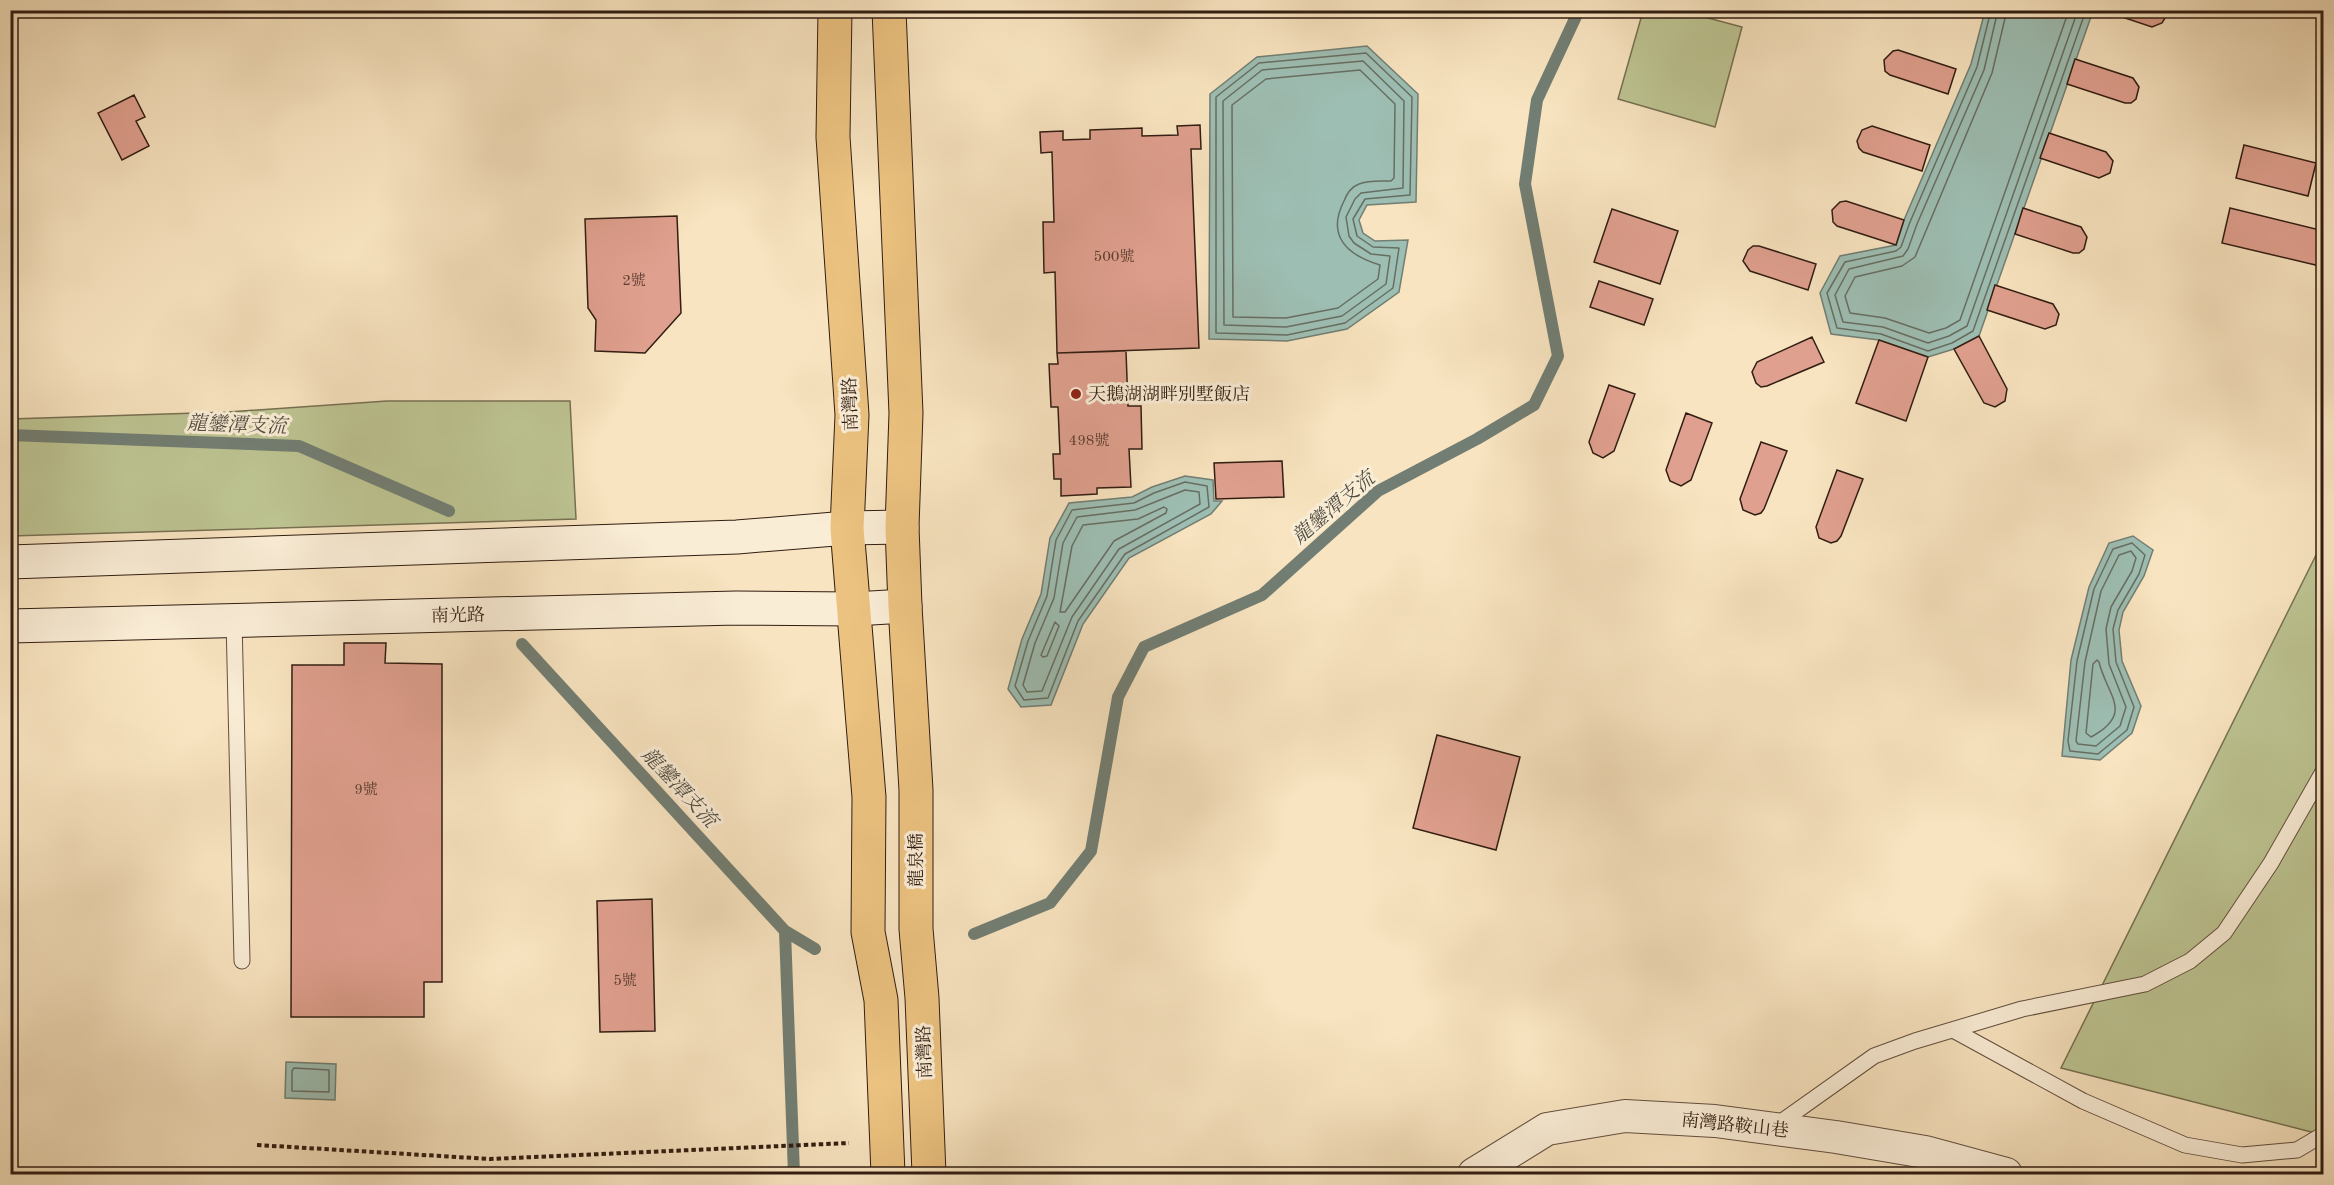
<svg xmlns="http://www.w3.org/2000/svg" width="2334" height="1185" viewBox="0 0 2334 1185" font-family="'Old Standard TT','Noto Serif TC',serif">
<rect width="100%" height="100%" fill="#f8e4c0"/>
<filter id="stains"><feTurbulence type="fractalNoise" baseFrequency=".00333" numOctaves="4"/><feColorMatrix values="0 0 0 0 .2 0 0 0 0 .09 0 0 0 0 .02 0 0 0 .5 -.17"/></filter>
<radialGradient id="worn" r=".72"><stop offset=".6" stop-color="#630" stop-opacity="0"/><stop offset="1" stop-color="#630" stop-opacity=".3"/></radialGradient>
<!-- green -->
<path fill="#bdc492" stroke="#777052" stroke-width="1.5" d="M1643,11H1682L1742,27L1715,127L1618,99Z
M387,401H570L576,519L11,536V419L228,412Z
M2323,541V1135L2061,1068Z"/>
<!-- water -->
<path fill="#9dbeb3" stroke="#727e73" stroke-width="1.5" d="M1985,11H2093L1979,336L1954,349L1928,357L1879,340L1831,334L1820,293L1840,256L1896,245L1904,220L1971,64Z
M1367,46L1418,94L1416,202L1367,205L1359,220L1363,233L1375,241L1408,240L1399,292L1347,329L1287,341L1209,339L1210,94L1257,57Z
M1185,476L1213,480L1214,501H1222L1211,514L1129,558L1083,624L1051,705L1021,707L1008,689L1022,639L1041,594L1050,538L1069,503L1132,497L1152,487Z
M2133,536L2153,550L2144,576L2123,612L2119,630L2122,661L2141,706L2132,733L2100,760L2062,756L2071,660L2089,587L2109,543Z
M286,1062L336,1064L335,1100L285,1098Z"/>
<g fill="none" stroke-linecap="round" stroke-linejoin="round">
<!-- shore -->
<path stroke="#676e62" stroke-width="1.5" d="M1991,10L1977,67L1910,222L1901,247L1896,251L1845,262L1827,293L1837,328L1881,334L1928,351L1952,343L1973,331L2086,10
M1998,10L1984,70L1917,224L1908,249L1903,256L1849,269L1835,295L1843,322L1883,327L1928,343L1949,336L1967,326L2078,10
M2007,10L1992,73L1915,257L1902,266L1855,277L1845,296L1850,313L1885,318L1929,333L1946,328L1960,320L2069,10
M1366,53L1412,97L1410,195L1365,199L1353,219L1357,236L1373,247L1399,248L1393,288L1345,323L1287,335L1216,333V97L1259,63Z
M1363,61L1404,101L1403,188L1361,193L1355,199L1346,217L1349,236L1354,243L1371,254L1390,256L1386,284L1342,316L1286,327L1224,325L1223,101L1262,70Z
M1360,70L1395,104L1394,178L1391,181C1381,181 1368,180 1359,184C1351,187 1347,193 1344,201C1326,236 1347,255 1380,265L1378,279L1338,308L1286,318L1233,317L1232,105L1266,79Z
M1185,482L1207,486L1209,507L1125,554L1078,621L1048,698L1024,700L1015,686L1028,641L1047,596L1056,540L1072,510L1134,503L1154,493Z
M1185,490L1199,492L1200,504L1119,549L1072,617L1042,691L1027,692L1023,685L1035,643L1054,598L1063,543L1077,517L1135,510Z
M1164,507L1167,509L1166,513L1114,541L1065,612H1060L1072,546L1083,525L1138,519Z
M2132,543L2145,555L2139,574L2118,610L2113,629L2116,662L2134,707L2127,730L2098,754L2070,751L2068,741L2077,661L2094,589L2113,549Z
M2131,551L2136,558L2132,571L2111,607L2106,629L2109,664L2126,707L2120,726L2096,746L2078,744L2076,741L2085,662L2101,591L2119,555Z
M1055,622L1059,626L1047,656L1043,657L1041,655Z
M2097,660L2099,662C2107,696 2135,713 2091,737L2086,733L2093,664Z
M294,1068L329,1070V1092L292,1091V1071Z"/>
<!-- stream -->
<path stroke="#727e73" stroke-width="12" d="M10,435L299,446L449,511
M522,644L785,931L815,949
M785,931L794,1174
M974,934L1050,903L1091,851L1118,697L1144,647L1262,595L1378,491L1477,439L1534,405L1558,356L1525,184L1537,100L1579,10"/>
</g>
<!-- building -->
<path fill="#e0a08f" stroke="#311d12" stroke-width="1.5" d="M2101,10H2165V18L2162,23L2152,27Z
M1898,50L1956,69L1948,94L1890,75L1885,71L1884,60L1893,51Z
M2075,59L2133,78L2139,87L2136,99L2131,103H2125L2067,84Z
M134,95L145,117L136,121L149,146L122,160L98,113Z
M1200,125L1201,149H1191L1199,348L1057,353L1055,272L1044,273L1043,222H1054L1052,152L1041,153L1040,132L1063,131V140L1090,139V130L1142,128V136L1178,135L1177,126Z
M1872,126L1930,145L1922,171L1863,152L1859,148L1857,141L1862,130Z
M2049,133L2106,152L2113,161L2110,173L2099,178L2040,158Z
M2244,145L2316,163L2308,196L2236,178Z
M1846,201L1904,220L1896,245L1837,226L1833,222L1832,210L1840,202Z
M2023,208L2081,227L2087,237L2084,249L2079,253H2073L2015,234Z
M2230,208L2324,231V267L2222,243Z
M1612,209L1678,231L1660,284L1594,262Z
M677,216L681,313L645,353L595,351L596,320L588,308L585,219Z
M1753,246H1759L1816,264L1808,290L1750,271L1743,261L1748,250Z
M1599,281L1653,299L1644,325L1590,307Z
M1995,285L2053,304L2059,314L2056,325L2045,329L1987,310Z
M1979,336L2007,389L2005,401L1995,407L1984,403L1954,349Z
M1812,337L1824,362L1767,386L1761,387L1756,383L1752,372L1757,362Z
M1879,340L1928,357L1906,421L1856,403Z
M1126,351L1128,406H1141L1142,449H1129L1131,487L1097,488V494L1061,496V479H1054L1053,454H1060L1058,407H1051L1049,364H1058L1057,353Z
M1609,385L1635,394L1614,451L1603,458L1593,453L1589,442Z
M1686,413L1712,423L1691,480L1681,486L1670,481L1666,470Z
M1761,442L1787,451L1764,509L1761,513L1755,515L1743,510L1740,499Z
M1282,461L1284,497L1216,499L1214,463Z
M1837,470L1863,479L1841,536L1837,541L1831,543L1819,538L1816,527Z
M344,643H386L385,663L442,664V982H424V1017H291L292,665H344Z
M1437,735L1520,757L1496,850L1413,828Z
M652,899L655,1031L600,1032L597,901Z"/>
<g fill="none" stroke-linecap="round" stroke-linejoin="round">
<!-- lane casing -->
<g stroke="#634f3e" stroke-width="17">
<path id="lane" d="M234,620L242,961
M1953,1030L2083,1101L2185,1145L2242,1155L2297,1150L2324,1134
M1774,1127L1874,1056L1915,1041L2022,1009L2145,984L2190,961L2224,933L2271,863L2324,770"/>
</g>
<!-- street casing -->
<g stroke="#634f3e" stroke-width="34">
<path id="street" d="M1474,1174L1547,1129L1625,1116L1715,1121L1836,1137L1925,1152L2006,1174"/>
</g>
<!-- secondary casing -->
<g stroke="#311d12" stroke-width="35">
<path id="secondary" d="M10,562L737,537L847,528L902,527
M10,626L736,608L854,609L905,606"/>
</g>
<!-- primary casing -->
<g stroke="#311d12" stroke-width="35">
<path id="primary" d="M835,10L833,137L852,415L847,528L869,797L868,932L881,1000L888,1174
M889,10L906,413L902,527L905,606L916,790V929L922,998L929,1174"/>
</g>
<!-- path -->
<path stroke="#311d12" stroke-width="4" stroke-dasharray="4.5 3" stroke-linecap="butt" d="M257,1145L490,1159L849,1143"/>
<!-- lane -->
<use href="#lane" stroke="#faedd6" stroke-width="15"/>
<!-- street -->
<use href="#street" stroke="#faedd6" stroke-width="32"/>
<!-- secondary -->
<use href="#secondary" stroke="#faedd6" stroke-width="33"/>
<!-- primary -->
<use href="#primary" stroke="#ecc280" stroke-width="33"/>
</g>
<!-- markers -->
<circle fill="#8f2418" stroke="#faedd6" stroke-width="2" cx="1076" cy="394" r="6"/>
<g text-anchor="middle" stroke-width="6" stroke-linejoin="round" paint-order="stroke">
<!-- number labels -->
<g font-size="15" fill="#5d3e31">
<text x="1114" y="261">500號</text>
<text x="634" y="285">2號</text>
<text x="1089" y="445">498號</text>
<text x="366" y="794">9號</text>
<text x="625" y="985">5號</text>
</g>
<!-- poi labels -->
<g font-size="18" fill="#311d12" stroke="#faedd6" text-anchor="start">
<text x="1088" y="400">天鵝湖湖畔別墅飯店</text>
</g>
<!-- street labels -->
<g font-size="18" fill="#311d12" stroke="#faedd6">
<text transform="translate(850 404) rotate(-92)" y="6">南灣路</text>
<text transform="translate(458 615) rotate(-1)" y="6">南光路</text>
<text transform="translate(916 860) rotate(-90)" y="6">龍泉橋</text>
<text transform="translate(924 1052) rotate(-92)" y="6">南灣路</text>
<text transform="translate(1735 1125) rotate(6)" y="6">南灣路鞍山巷</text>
</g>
<!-- water labels -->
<g font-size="20" font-style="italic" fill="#514d42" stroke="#faedd6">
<text transform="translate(237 424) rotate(2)" y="7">龍鑾潭支流</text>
<text transform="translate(1333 507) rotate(-40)" y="7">龍鑾潭支流</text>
<text transform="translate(680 787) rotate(47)" y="7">龍鑾潭支流</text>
</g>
</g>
<!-- margin -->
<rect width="2334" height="1185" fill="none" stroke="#f8e4c0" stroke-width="36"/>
<rect x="12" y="12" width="2310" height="1161" fill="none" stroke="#311d12" stroke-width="3"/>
<rect x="18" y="18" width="2298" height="1149" fill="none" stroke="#311d12" stroke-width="1.5"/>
<rect width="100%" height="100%" filter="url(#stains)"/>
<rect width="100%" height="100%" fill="url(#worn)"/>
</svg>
